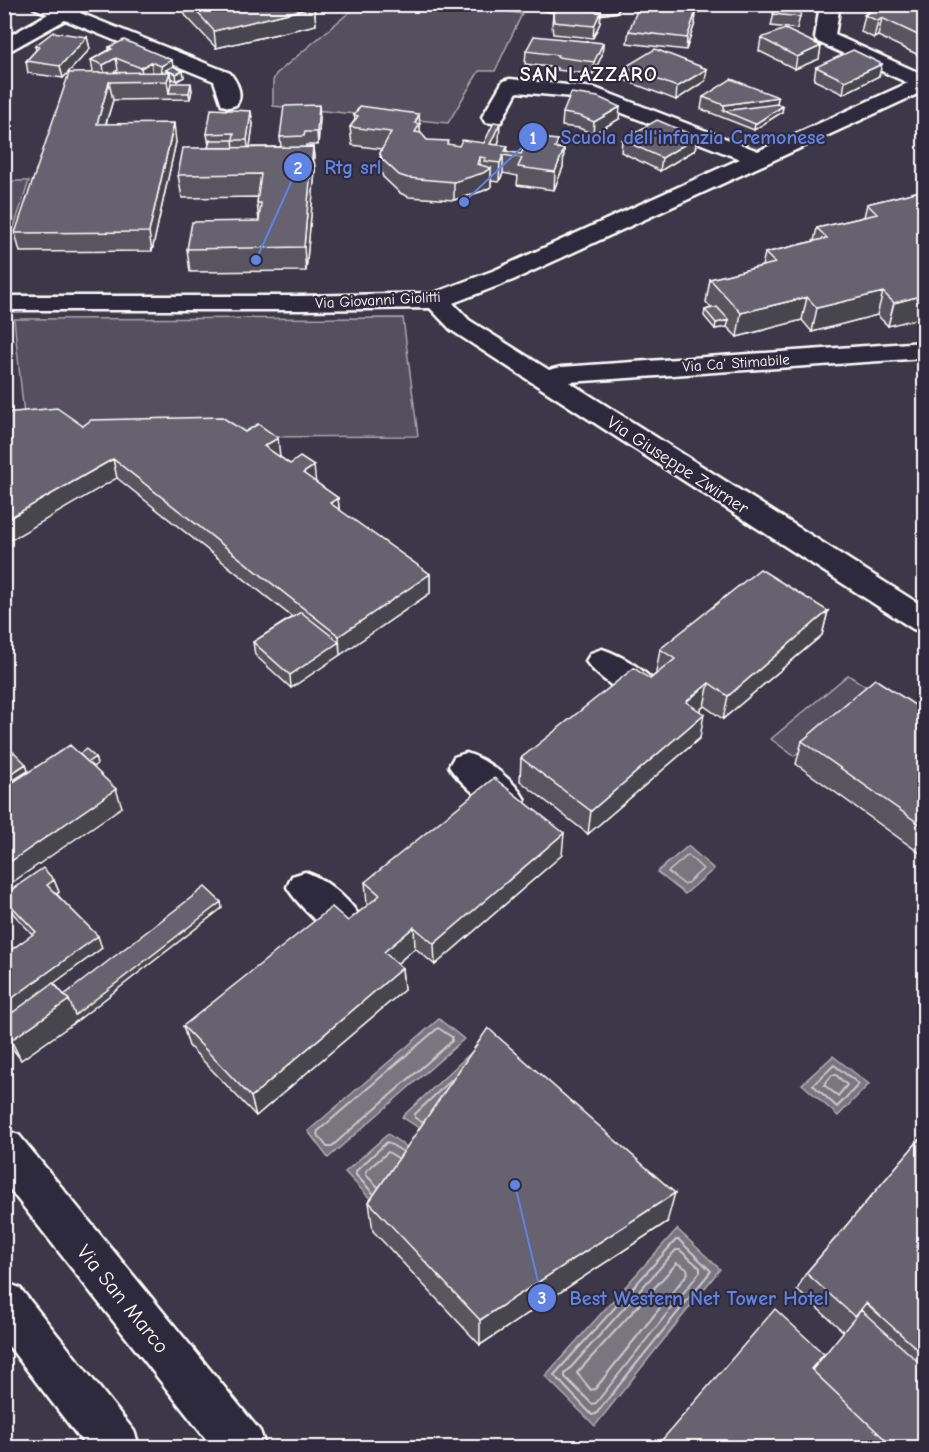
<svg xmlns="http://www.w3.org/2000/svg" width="929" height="1452" viewBox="0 0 929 1452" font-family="'Comic Neue',sans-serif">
<rect width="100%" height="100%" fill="#3c3749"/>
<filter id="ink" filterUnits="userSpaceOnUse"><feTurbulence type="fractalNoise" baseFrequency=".0167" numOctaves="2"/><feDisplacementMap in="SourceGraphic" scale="12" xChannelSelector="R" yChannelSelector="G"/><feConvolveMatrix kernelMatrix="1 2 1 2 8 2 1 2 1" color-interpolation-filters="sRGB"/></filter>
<g filter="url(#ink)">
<!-- green -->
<path fill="#555060" stroke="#aaa8b0" stroke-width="1.5" d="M358,5H468L522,14L495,71H479L448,123L273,106V81L276,74Z
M5,181H29L5,255L4,181Z
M403,318L418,436L239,437L25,425L14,319Z
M848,675L873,691L794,756L771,739Z"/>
<!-- water -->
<path fill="#797682" stroke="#afadb4" stroke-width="1.5" d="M688,846L714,869L685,894L657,872Z
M439,1019L464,1039L328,1158L308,1131Z
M475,1049L431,1136L402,1117Z
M833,1056L869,1084L838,1116L802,1084Z
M388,1134L418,1155L381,1210L345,1172Z
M677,1229L720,1269L595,1426L545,1376Z"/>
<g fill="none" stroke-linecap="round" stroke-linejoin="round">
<!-- shore-far1 -->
<path stroke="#c9c8cd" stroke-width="1.5" d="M688,855L703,869L685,885L668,872Z"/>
<!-- shore -->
<path stroke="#c9c8cd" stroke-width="2" d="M438,1028L452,1037V1041L331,1147H327L317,1134L318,1131Z
M834,1065L859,1084L837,1107L813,1085Z
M832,1075H836L847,1085L838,1096L824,1085Z
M422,1122L415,1118V1114L451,1080
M378,1187L366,1175V1171L388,1152L398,1158
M373,1193L356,1175V1171L387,1142L402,1151
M676,1240H679L711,1271L596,1414L592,1415L554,1375Z
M676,1250H680L700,1268V1272L596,1403L592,1404L565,1377V1374Z
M677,1263L687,1269L688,1273L595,1389L591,1390L577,1373Z"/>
<!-- minor casing -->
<g stroke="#fff" stroke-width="5">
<path id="minor" d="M32,4H84L86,7L80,13L230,73C237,82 244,95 236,105L229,107L222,105L214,81L65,20L4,54V39L48,14L34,8Z
M536,4H621L616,11L579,16L538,8Z
M820,4H840L835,35L924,75V91L513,280L453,303L469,320L549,370L561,367L924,342V358L569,382L924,607V632L913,629L451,330L430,308L301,310H4V296H301L434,293L495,270L740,159L584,98L517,92L501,122L493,123L485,122L482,117L503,81L510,79L595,88L758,151L908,83L818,42L815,38Z
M602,649C621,655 650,672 660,690L655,699C651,700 646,702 641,701C627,699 593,673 586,661L591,653Z
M466,753C487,759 515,781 525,800L520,810C516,811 511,814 507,813C492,812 456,779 449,766L454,757Z
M305,872C327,879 354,903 364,924L359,935C355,936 349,940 346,940C330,939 294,900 287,887L292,876Z
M4,1130L19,1135L260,1431L266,1448H213L4,1182Z"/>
</g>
<!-- major casing -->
<g stroke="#fff" stroke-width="5">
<path id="major" d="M4,1282L20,1288L134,1431L140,1448H87L4,1340Z"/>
</g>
<!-- minor -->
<use href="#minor" fill="#2f2a3d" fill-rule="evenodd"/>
<!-- major -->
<use href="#major" fill="#2f2a3d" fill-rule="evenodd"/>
</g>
<!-- wall -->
<path fill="#585460" stroke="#fff" stroke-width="1.5" d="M184,4H311L314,7L316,25L216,48L185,15Z
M649,4H703L700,12H696L695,23L686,50L627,43L629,31Z
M776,4H803L797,29L771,26Z
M924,4V56L923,57L878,36L874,38L861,32L866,11Z
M601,11L600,23L593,38L553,34L552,25L553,13Z
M87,37L90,49L63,78L28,73L26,61L36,50L35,46Z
M761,38L821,46L819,59L795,69L759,51Z
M603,43L602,55L593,74L557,70V68L525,64L526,51Z
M109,47L173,66L183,71L184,77L177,81L171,78V83L192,90L190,99L113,100L106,124L176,142L152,251L20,252L15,233L93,72L91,60L109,50Z
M625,67L705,81L676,100L624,80Z
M816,67L879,76L843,94L814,80Z
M703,97H778L777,104L783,106L782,112L754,130L701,109Z
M563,113L619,119L593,134L579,128L562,126Z
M354,115L420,124V133L427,140L448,145L459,146L499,141L498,145L508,146L507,152L521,154L558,148L564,149L563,167L554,190L517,185L518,176L503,173L499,182L491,181V187L483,191L454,200L409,197L400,193L383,177L381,171L380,153L382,149L352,145L350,127L355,120Z
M320,118L318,145H306V147H313L315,170L306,271L190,272L187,249L259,221L257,203L258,197L182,198L178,175L208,148L209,145L207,134L253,124L250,147H281L280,137Z
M697,137L695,150L660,171L621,152L622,140Z
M924,190L888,326L877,315L812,332L802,320L737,337L727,327L715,329L704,316L705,310L711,308L706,302L710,279L762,266L765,253L814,241L817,228L864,217L867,204Z
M83,426L280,457L338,498L339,510L430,574V593L291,688L255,655L253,642L292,617L117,478Z
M828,611L822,635L723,719L704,706L699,711L700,738L588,834L520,781L521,758L650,679L657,673L656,672L660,649Z
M924,711V856L796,764L802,741Z
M562,855L435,965L415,948L397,964L402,968L404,990L256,1116L189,1046L183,1026L348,921L368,905L367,904L365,882Z
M54,880L59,892L57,894L102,948L54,983L64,995L222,908L78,1020L21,1060L9,1044L4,1036V1019L9,1016L4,1011V955L33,935L8,908L4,900V895Z
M924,1134V1434L916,1444L820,1361L844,1332L797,1290L806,1273Z
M369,1202L667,1222L480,1345L373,1231Z"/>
<!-- shaded-wall -->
<path fill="#47454e" stroke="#fff" stroke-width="1.5" d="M4,7H5L8,19L4,21Z
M314,7L316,25L216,48L214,31Z
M601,11L600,23L593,38L594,26Z
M696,11L695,23L686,50L687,38Z
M882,18L878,36L874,38L878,21Z
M87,37L90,49L63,78L60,66Z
M603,43L602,55L593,74L594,62Z
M821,46L819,59L795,69L797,57Z
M116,58L118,70L105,77L103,65Z
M172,60L174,73L166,70L167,77L163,79L161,66Z
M151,62L153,75L143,80L141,68Z
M882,64L879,76L843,94L845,81Z
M707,69L705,81L676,100L677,87Z
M183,71L184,77L177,81L176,74Z
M170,72L172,90L169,93L167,81Z
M109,82L113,100L100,142L97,124Z
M191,83L192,90L190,99L189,93Z
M778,97L776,110L724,111V105Z
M319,105L320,118L318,145L317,132Z
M783,106L782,112L754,130L755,124Z
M620,107L619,119L593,134L594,122Z
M251,111L253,124L249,153L247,140Z
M419,114L421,142L416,151L415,123Z
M174,123L176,142L152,251L149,232Z
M500,123L499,141L490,162V144Z
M697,137L695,150L660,171L662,158Z
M313,147L315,170L306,271L304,247Z
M564,149L563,167L554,190L555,172Z
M503,155V173L499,182L500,163Z
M480,157V174L491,168V187L483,191L454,200V182L477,164Z
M883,292L877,315L812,332L817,308Z
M924,295V317L888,326L894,303Z
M807,297L802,320L737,337L741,313Z
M729,320L727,327L715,329L716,323Z
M278,438L280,457L264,446Z
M113,459L117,478L4,544V521Z
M314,466L316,485L303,473Z
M338,498L340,517L330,503Z
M430,574V593L340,655L339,636Z
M828,611L822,635L723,719L728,696Z
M339,642L340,655L291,688L290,675Z
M709,683L704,706L682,725L686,702Z
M704,714L700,738L588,834L591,811Z
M95,757L97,764L85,772L82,765Z
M26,764L28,771L4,786V778Z
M116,789L122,807L4,888V866Z
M564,833L562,855L435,965L434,944Z
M54,880L59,892L52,897L47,885Z
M221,902L222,908L78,1020L21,1060L11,1040L69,1000Z
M414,927L415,948L386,973L384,952Z
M98,936L102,948L9,1016L4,1007V1004Z
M402,968L404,990L256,1116L251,1097Z
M675,1193L667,1222L480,1345V1320Z"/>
<!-- building -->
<path fill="#666270" stroke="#fff" stroke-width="1.5" d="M190,4H311L314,7L214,31Z
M776,4H802L800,17L773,14Z
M880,4H924V38L882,18L878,21L864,15L870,12L866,11Z
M639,5L696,11L687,38L629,31Z
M562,6L601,11L594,26L554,22L553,13Z
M785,29L821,46L797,57L761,38Z
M53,32L87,37L60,66L26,61L39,47L35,46Z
M534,36L603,43L594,62L557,57L558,55L526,51Z
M124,40L172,60L161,66L151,62L141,68L116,58L103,65L91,60L112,49L109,47Z
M655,49L707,69L677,87L625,67Z
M853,50L882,64L845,81L816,67Z
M173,66L183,71L176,74L166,70Z
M170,72L167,81L109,82L97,124L174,123L149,232L15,233L69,73Z
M731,79L778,97L724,105L703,97Z
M171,83H191L189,93H169Z
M571,93L598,97L620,107L594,122L580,116L563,113Z
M777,104L783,106L755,124L724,111Z
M319,105L317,132H305L304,136L280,137L284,106Z
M360,106L419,114L415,123L420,124L415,132L421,133L427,140L448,141L447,144L459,146L462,140L484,143L494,122L500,123L490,144L508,146L505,151L521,154L529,137L558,140L555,148L564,149L555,172L518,167L522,158L503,155L500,163L484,161L486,158L480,157L477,164L491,168L483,173L454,182L408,178L399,175L382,159L380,153L391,132L350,127L358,116L354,115Z
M211,109L251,111L247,140H233L234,133L207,134Z
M657,120L697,137L662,158L622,140Z
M210,140H233L234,148H208Z
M313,147L304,247L187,249L192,222L259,221L261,203H257L261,174L178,175L183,148Z
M924,190V295L894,303L883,292L817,308L807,297L741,313L710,279L775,263L765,253L827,238L817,228L877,214L867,204Z
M717,307L729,320L716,323L705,310Z
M57,408L83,426L91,420L222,417L245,432L258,424L278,438L264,446L290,464L300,457L314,466L303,473L338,498L330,503L430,574L339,636L113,459L4,521V413Z
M760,569L828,611L728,696L709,683L686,702L704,714L591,811L521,758L634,668L650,679L675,659L660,649Z
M301,612L339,642L290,675L253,642Z
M875,679L924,711V827L802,741Z
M70,745L116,789L4,866V788Z
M86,749L95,757L88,762L79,754Z
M14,752L26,764L4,778V758Z
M494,778L564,833L434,944L414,927L384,952L402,968L251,1097L183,1026L332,907L348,921L380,895L365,882Z
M43,868L54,880L47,885L98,936L4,1004V955L36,932L4,898V895Z
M205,887L221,902L75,1015L69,1000L64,995Z
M53,983L69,1000L11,1040L4,1032V1019Z
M488,1028L675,1193L480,1320L369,1202Z
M924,1134V1355L866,1303L855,1317L806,1273Z
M775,1309L824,1354L811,1369L894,1448H655Z
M861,1310L924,1367V1434L914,1448H894L812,1370Z
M920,1440L924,1445V1448H915Z"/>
</g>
<g text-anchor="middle" stroke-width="4.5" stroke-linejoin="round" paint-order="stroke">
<!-- far-street labels -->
<g font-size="15" fill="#fff" stroke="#2f2a3d">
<text transform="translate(378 300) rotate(-3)" y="5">Via Giovanni Giolitti</text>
<text transform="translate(736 363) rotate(-4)" y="5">Via Ca' Stimabile</text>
</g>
<!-- street labels -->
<g font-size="18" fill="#fff" stroke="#2f2a3d">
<text transform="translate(678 465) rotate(33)" y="6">Via Giuseppe Zwirner</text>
</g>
<!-- far-district labels -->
<g font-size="20" font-weight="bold" letter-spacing="1.5" fill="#fff" stroke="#2f2a3d">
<text x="589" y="81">SAN LAZZARO</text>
</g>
<!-- near-street labels -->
<g font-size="21" fill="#fff" stroke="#2f2a3d">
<text transform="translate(123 1299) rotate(51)" y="7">Via San Marco</text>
</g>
</g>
<!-- callouts -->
<path fill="none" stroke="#6183e4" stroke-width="2" d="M464 202L533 137M256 260L298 167M515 1185L542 1298"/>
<g fill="#6183e4" stroke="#2f2a3d" stroke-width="2">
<circle cx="464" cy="202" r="6"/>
<circle cx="256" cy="260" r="6"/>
<circle cx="515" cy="1185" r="6"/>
<circle cx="533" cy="137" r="15"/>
<circle cx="298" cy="167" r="15"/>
<circle cx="542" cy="1298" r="15"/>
</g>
<g font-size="18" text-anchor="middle" font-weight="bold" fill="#fff">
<text x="533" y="144">1</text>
<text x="298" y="174">2</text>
<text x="542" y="1304">3</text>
</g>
<g font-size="20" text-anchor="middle" font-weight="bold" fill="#6183e4" stroke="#2f2a3d" stroke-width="4.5" stroke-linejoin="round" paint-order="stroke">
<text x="693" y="144">Scuola dell'infanzia Cremonese</text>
<text x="353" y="174">Rtg srl</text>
<text x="699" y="1305">Best Western Net Tower Hotel</text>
</g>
<!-- margin -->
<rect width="929" height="1452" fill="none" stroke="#2f2a3d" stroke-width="24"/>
<rect x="12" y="12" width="905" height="1428" fill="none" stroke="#fff" stroke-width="2" filter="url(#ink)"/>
</svg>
